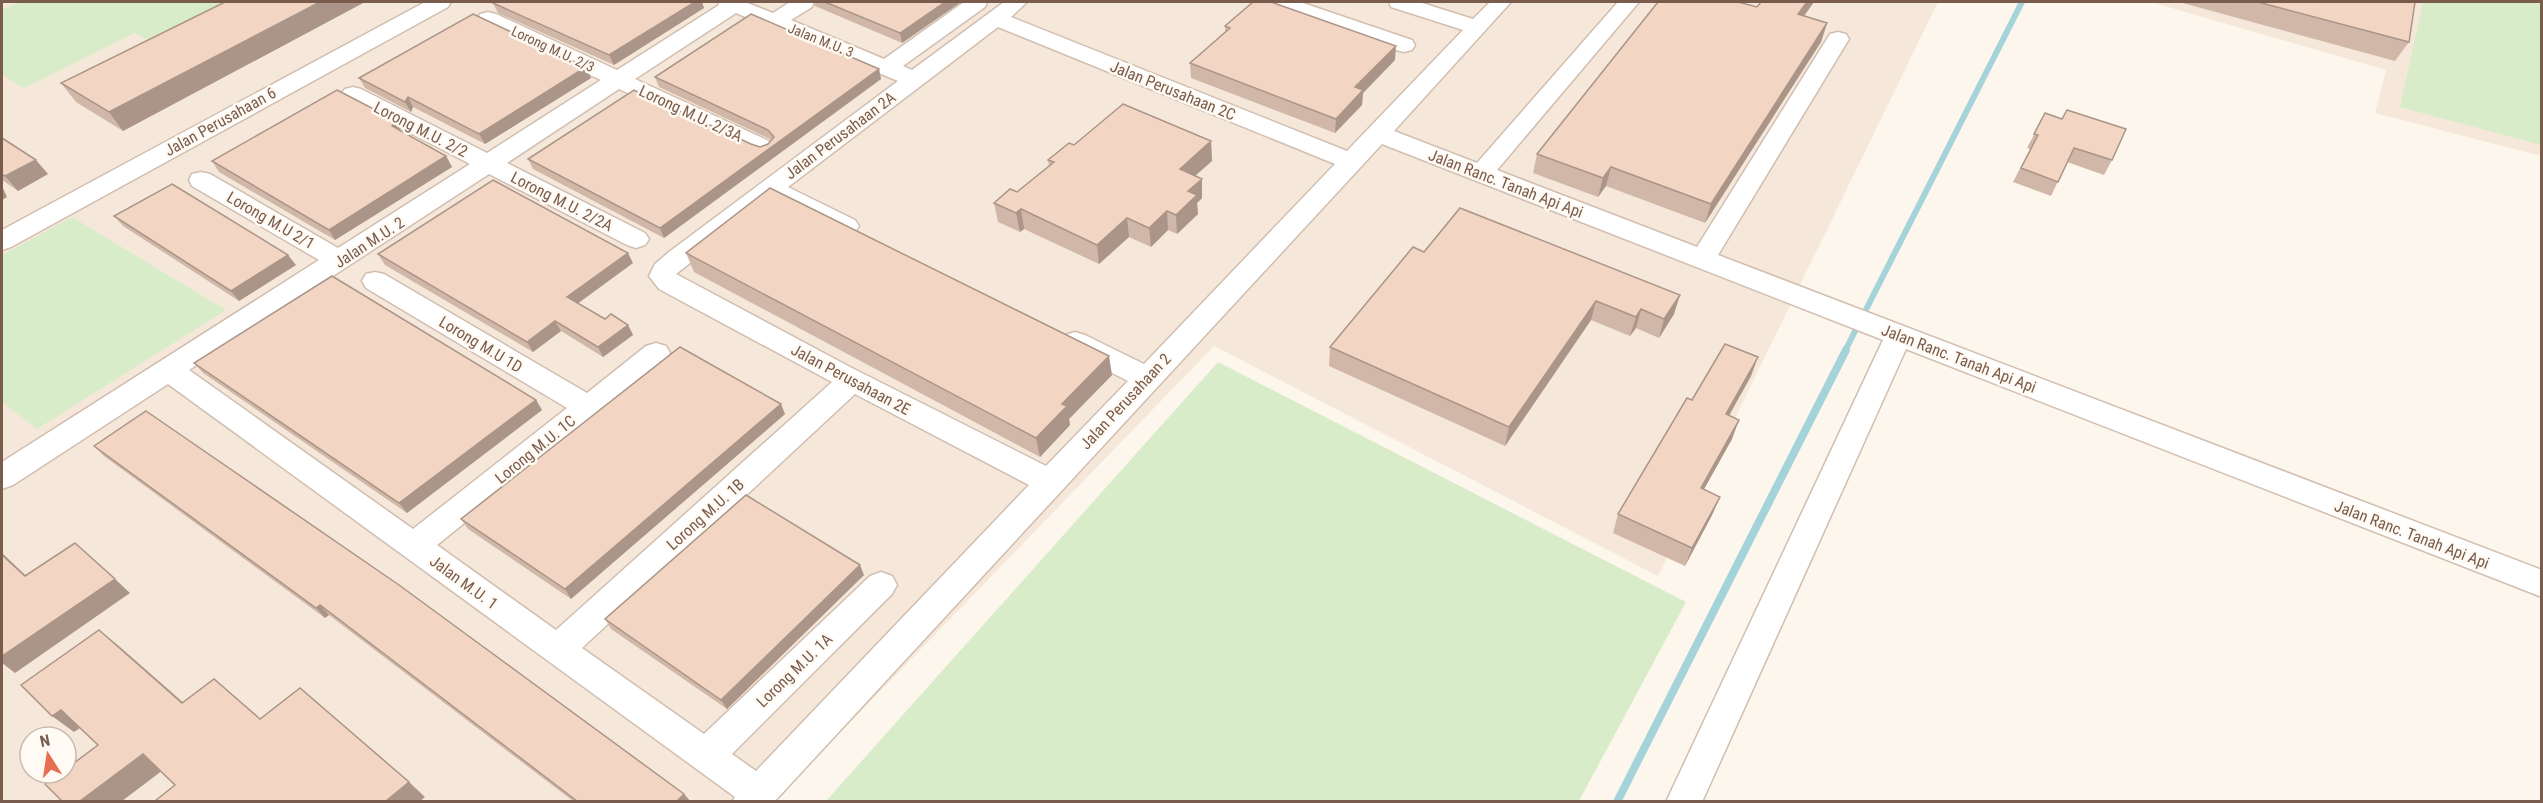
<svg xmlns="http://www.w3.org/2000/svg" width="2543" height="803" viewBox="0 0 2543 803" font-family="'Roboto Condensed',sans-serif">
<rect width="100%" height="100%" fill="#fdf6ec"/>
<!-- residential -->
<path fill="#f5e8da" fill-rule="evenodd" d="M2,2H1938L1658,576L1214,346L774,801L2,802ZM30,737H66V773H30Z
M2151,2H2541V156L2375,113L2386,70Z"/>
<!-- green -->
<path fill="#d8ecc9" d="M20,2H248L159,46L135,33L24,88L2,75V10Z
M2423,2H2541V145L2400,107Z
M72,217L226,310L37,429L2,402V255Z
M1218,362L1686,602L1579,801H826Z"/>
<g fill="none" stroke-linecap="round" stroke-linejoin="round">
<!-- stream-far1 -->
<path stroke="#a5d3da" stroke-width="6" d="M1845,351L2022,2"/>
<!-- stream -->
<path stroke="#a5d3da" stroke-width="8" d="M1617,802L1846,350"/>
<!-- minor casing -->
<g stroke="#d1beb0" stroke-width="3">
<path id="minor" d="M425,2H451L448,7L11,247L2,250V230Z
M718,2H745L773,13L790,2H814L812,7L791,20L884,59L964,2H987L985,7L903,66L912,70L1004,2H1027L1011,17L1347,151L1463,30L1391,7L1389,2H1419L1473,19L1490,2H1511L1394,131L1477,163L1618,2H1639L1497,170L1697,247L1830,34L1838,32L1846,34L1849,39L1718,255L2542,570V597L1906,349L1702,802H1666L1883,340L1382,144L774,802H732L735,797L168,384L13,485L2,489V462L319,260L192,186L189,180L192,174L201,172L210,174L338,248L470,164L345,99L341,94L345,89L353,87L361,89L487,153L601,80L480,24L477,19L480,14L488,12L496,14L617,70L719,5ZM736,13L898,81L669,252L655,264L649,276L659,289L832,382L556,630L437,545L666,360L670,353L666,346L656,343L646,346L587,393L384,274L375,272L366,274L362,281L366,288L567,408L413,529L189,370L489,174L627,245L636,248L645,245L649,239L645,233L507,163L619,89L755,152L763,155L771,152L775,147L771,142L635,79ZM998,27L1335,164L1144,364L1085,335L1075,332L1065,335L1061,342L1065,349L1128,381L1046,466L850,367L676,274L772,199L837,232L846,235L855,232L859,226L855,220L788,187ZM855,394L1029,485L756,771L732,754L892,594L897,585L892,576L881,572L870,576L704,734L582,648Z
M1270,2H1300L1412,40L1415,45L1412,50L1404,52L1396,50L1273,7Z"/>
</g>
<!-- minor -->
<use href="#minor" fill="#fff" fill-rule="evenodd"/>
</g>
<!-- wall -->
<path fill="#d1b7a8" d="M225,2H362L363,3L123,131L76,102L61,83Z
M495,2H702L704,8L614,65L498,13L493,3Z
M813,2H961L902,43L815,6Z
M2179,2H2415L2409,42L2395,61Z
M1757,7L1804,16L1827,23L1821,42L1705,223L1606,186L1598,197L1533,173L1537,154Z
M1225,26L1395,60L1363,93L1362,105L1335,133L1191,78L1190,63L1225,32Z
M586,67L591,78L485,144L413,107L411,112L365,88L359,78Z
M879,69L881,79L664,238L533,169L528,159L751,144L760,147L768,144L772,140L659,87L655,77Z
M2045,113L2112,160L2104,175L2067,162L2051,196L2013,182L2030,149L2027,148Z
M395,120L401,131L446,156L452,167L335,240L219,172L212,161Z
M2,138L48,174L18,191L2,180Z
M1211,141L1212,161L1195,176L1202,198L1197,203L1198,214L1177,234L1168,230L1151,247L1129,237L1099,264L1024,229L1020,232L998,222L994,203L1017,192L1049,166L1048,160L1074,145Z
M114,216L296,265L239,301L123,226Z
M1424,252L1674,314L1659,338L1636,328L1630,336L1591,320L1505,446L1329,366L1330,347Z
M686,253L1112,375L1069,419L1070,425L1040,457L694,272Z
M378,254L633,263L578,303L605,319L628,325L633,335L603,357L561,331L533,352L385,265Z
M194,363L536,400L542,410L407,513L203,373Z
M1751,376L1729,416L1732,439L1704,489L1720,497L1712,515L1685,566L1613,533L1618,514L1692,400Z
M785,414L571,599L468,529L461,519Z
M94,446L684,794L690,801H573L329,615L325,618L104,456Z
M864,575L727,709L611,629L605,619Z"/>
<!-- shaded-wall -->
<path fill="#aa9588" d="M320,2H362L363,3L123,131L109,112Z
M695,2H702L704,8L614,65L609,55Z
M945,2H961L902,43L900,33Z
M1807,2H1814L1792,33L1798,14Z
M1827,23L1821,42L1705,223L1711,204Z
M1396,46L1395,60L1363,93L1362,105L1335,133L1336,119L1355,87Z
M586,67L591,78L485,144L479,134Z
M879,69L881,79L664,238L660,228Z
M408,97L413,107L411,112L405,102Z
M395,120L401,131L398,136L392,126Z
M1211,141L1212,161L1181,188L1180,169Z
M446,156L452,167L335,240L329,230Z
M36,160L48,174L18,191L5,176Z
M1611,167L1606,186L1598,197L1603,178Z
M1202,179V198L1197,203L1198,214L1177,234L1176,215L1188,191Z
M2,186L7,197L2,200Z
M1021,209L1024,229L1020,232L1016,213Z
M1167,211L1168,230L1151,247L1149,228Z
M1127,218L1129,237L1099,264L1097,245Z
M628,253L633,263L573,307L567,297Z
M288,255L296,265L239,301L231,291Z
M1680,295L1674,314L1659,338L1664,319Z
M1596,301L1591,320L1505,446L1509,427Z
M1641,309L1636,328L1630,336L1636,317Z
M555,321L561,331L533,352L527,342Z
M628,325L633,335L603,357L598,347Z
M1109,356L1112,375L1069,419L1070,425L1040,457L1036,438L1062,404Z
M1758,357L1751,376L1719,433L1726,414Z
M536,400L542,410L407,513L399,503Z
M781,404L785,414L571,599L565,589Z
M1739,420L1732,439L1694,507L1701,488Z
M1720,497L1712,515L1685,566L1692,548Z
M2,553L41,590L25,576L2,555Z
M860,565L864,575L727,709L721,700Z
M115,579L130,593L15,673L2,663V656Z
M320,605L329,615L325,618L316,608Z
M99,630L120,647L202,719L182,703Z
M61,710L83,726L74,732L52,716Z
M143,754L163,770L122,801H80Z
M409,782L425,797L420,801H386Z
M684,794L690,801H677Z"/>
<!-- building -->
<path fill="#f3d5c3" stroke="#aa9588" stroke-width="1.5" d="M225,2H320L109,112L61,83Z
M495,2H695L609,55L493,3Z
M825,2H945L900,33Z
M1253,2H1271L1396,46L1355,87L1363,90L1336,119L1190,63L1230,28L1225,26Z
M1658,2H1738L1757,7L1761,2H1807L1798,14L1827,23L1711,204L1611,167L1603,178L1537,154Z
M2258,2H2415L2409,42Z
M473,14L586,67L479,134L408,97L405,102L359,78Z
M751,14L879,69L660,228L528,159L634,90L751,144L760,147L768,144L774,137L768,130L655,77Z
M337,90L395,120L392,126L446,156L329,230L212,161Z
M1123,104L1211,141L1180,169L1202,179L1188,191L1197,195L1176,215L1167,211L1149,228L1127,218L1097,245L1021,209L1016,213L994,203L1010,189L1017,192L1054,162L1048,160L1069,143L1074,145Z
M2067,110L2126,129L2112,160L2074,148L2058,182L2021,168L2038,135L2034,134L2045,113L2062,119Z
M2,138L36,160L5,176L2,174Z
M493,180L628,253L567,297L605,319L611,314L628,325L598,347L555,321L527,342L378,254Z
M172,184L288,255L231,291L114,216Z
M770,188L1109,356L1062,404L1067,406L1036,438L686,253Z
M1460,208L1680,295L1664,319L1641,309L1636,317L1596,301L1509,427L1330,347L1413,247L1424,252Z
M332,276L536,400L399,503L194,363Z
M1725,344L1758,357L1726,414L1739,420L1701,488L1720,497L1692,548L1618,514L1687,398L1692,400Z
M680,347L781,404L565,589L461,519Z
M146,411L399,585L684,794L677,801H577L320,605L316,608L94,446Z
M746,495L860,565L721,700L605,619Z
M75,543L115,579L2,656V555L25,576Z
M99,630L182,703L214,679L260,719L300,688L409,782L386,801H155L175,785L143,754L80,801H62L45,784L60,773H66V769L98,745L61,710L52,716L21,685Z"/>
<g text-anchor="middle" stroke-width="5" stroke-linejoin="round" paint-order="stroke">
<!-- far-street labels -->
<g font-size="14" fill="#7a5c4d" stroke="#fffaf3">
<text transform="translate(821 40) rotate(22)" y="5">Jalan M.U. 3</text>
<text transform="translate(553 49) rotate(25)" y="5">Lorong M.U. 2/3</text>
</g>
<!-- street labels -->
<g font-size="16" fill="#7a5c4d" stroke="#fffaf3">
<text transform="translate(1173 90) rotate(22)" y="6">Jalan Perusahaan 2C</text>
<text transform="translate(691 113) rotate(25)" y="6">Lorong M.U. 2/3A</text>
<text transform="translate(220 121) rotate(-29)" y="6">Jalan Perusahaan 6</text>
<text transform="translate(421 129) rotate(27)" y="6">Lorong M.U. 2/2</text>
<text transform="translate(840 135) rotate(-37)" y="6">Jalan Perusahaan 2A</text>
<text transform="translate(1506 183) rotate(21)" y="6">Jalan Ranc. Tanah Api Api</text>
<text transform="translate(562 201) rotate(27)" y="6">Lorong M.U. 2/2A</text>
<text transform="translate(271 220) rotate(30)" y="6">Lorong M.U 2/1</text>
<text transform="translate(369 242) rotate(-33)" y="6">Jalan M.U. 2</text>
<text transform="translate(481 344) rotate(31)" y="6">Lorong M.U 1D</text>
<text transform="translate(1959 358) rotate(21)" y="6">Jalan Ranc. Tanah Api Api</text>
<text transform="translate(851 379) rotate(28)" y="6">Jalan Perusahaan 2E</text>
<text transform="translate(1125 401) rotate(-47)" y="6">Jalan Perusahaan 2</text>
<text transform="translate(535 449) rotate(-39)" y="6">Lorong M.U. 1C</text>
<text transform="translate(705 514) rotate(-42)" y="6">Lorong M.U. 1B</text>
<text transform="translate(2412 534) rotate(21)" y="6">Jalan Ranc. Tanah Api Api</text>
<text transform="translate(464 582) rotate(36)" y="6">Jalan M.U. 1</text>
<text transform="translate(794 670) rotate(-44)" y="6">Lorong M.U. 1A</text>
</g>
</g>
<!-- border -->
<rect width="2543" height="803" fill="none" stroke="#7a5c4d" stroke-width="6"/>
<!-- north arrow -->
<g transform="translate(48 755) rotate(348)"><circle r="28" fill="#fffaf3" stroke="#cabbb1" stroke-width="1.5"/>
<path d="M0-4.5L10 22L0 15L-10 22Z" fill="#e76f51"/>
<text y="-9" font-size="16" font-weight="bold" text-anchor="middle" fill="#7a5c4d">N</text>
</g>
</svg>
